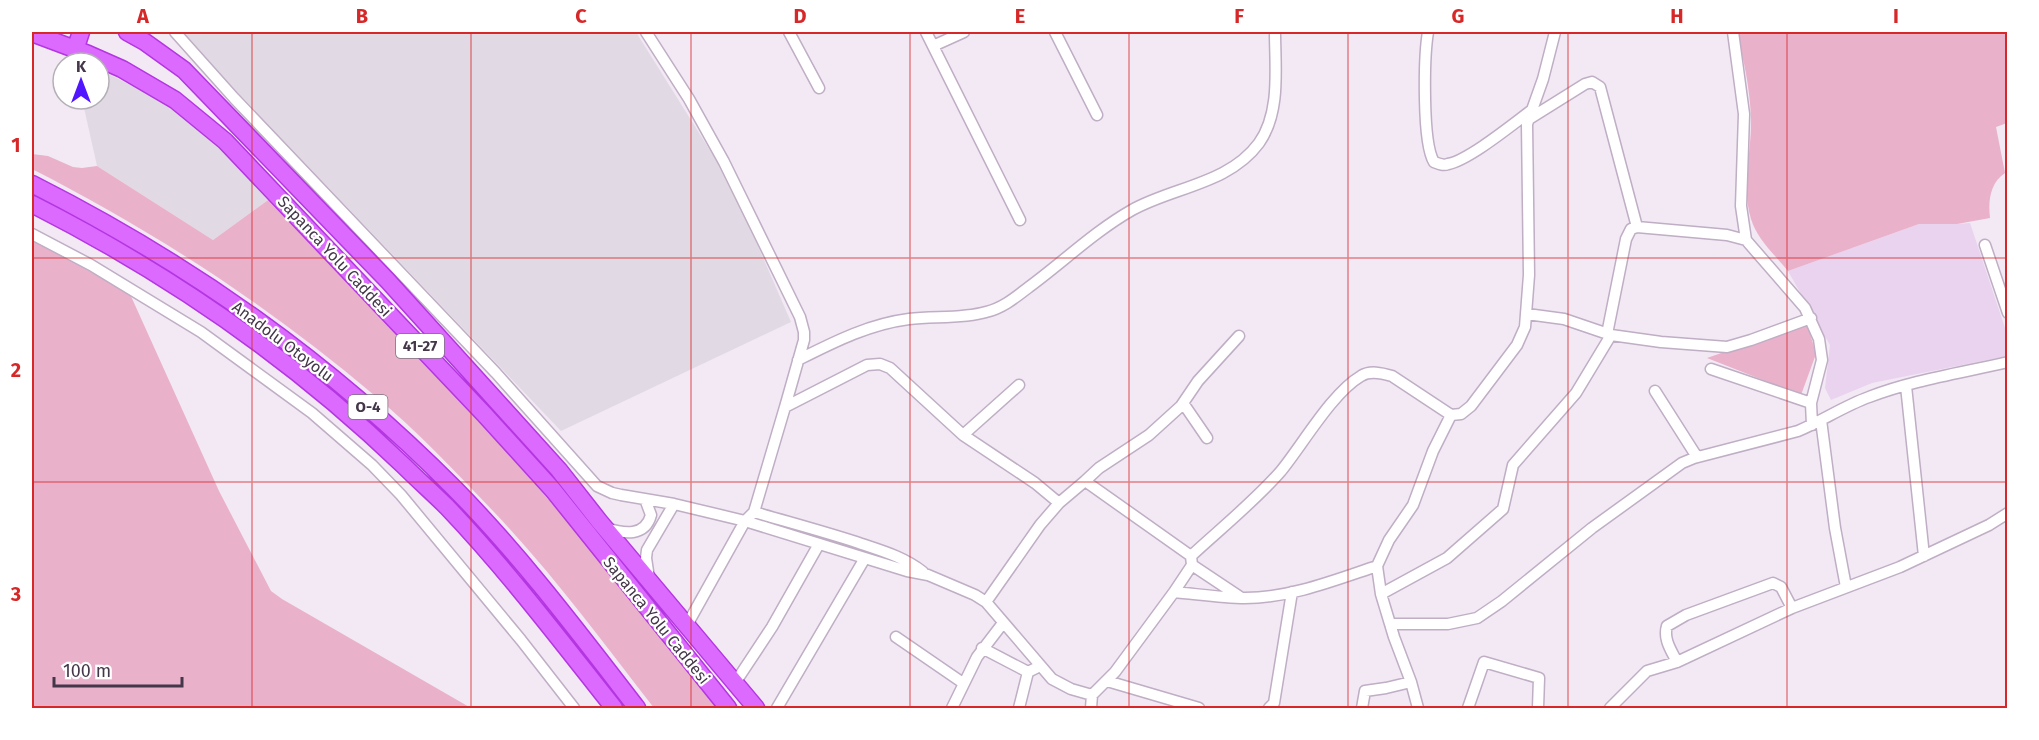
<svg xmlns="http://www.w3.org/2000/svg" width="2039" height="740" viewBox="0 0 2039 740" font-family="'Fira Sans',sans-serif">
<rect width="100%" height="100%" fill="#f2e9f5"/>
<!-- industrial -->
<path fill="#e1dae4" d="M180,32H636L731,184L791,322L561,431Z
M99,69L156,98L194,123L223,148L271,198L213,240L97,166L82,99H99Z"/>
<!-- education -->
<path fill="#e9d3ee" d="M1970,223L2007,334V356L1872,383L1831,400L1825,388L1830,345L1788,271L1919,224H1957Z"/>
<!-- green -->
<path fill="#eab1ca" d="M1736,32H2007V123L1996,127L2005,173C1990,183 1988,201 1990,218L1957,224H1919L1788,271C1775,255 1757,239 1751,219C1741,186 1752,151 1751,118C1750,90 1744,58 1736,32Z
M32,154L48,156L73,167L82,168L97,166L213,240L271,198C425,363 583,525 716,708H654C603,642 552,573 494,512C456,472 417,431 374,395C269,306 154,231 32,169Z
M32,239L130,294L219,491L271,591L282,599L471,708H32Z
M1807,323L1816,354L1801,395L1707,358Z"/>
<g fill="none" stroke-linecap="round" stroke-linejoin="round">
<!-- minor casing -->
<g stroke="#bfaec4" stroke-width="13">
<path id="minor" d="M175,32L234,98L496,373L597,486L612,493L621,495L674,504L745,521L907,571L928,575L975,595L986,602L1052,679L1071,689L1092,695
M646,32L689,99L724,162L800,317L804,332V340L785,407
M789,32L819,88
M926,32L933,46L964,32
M1055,32L1097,115
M1428,32C1424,56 1422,143 1434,162C1439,164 1443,166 1448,164C1469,160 1513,124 1532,110
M1733,32L1744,114L1741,206L1746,240L1805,308L1819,339L1822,360L1811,403L1812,425
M933,46L1020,220
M1529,119L1585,84L1592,82L1600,87L1637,227
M32,234L91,265L201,332L312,413L372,465L401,495L521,640L574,708
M1985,245L2008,313
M1527,314L1564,319L1611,335
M1607,334L1626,239L1631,229L1637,227L1727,235L1746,240
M798,360C834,342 869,324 909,319C934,316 962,319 986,312C1003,308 1016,297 1029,287C1063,262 1095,231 1132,210C1173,187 1229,184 1259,143C1281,112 1275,67 1275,32
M1711,369L1811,403
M1906,386L1924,556
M1655,391L1697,457
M1183,403L1207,438
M1821,420L1835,528L1846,587
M963,435L1019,385
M1085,481L1099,468L1149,435L1181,406L1198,381L1239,336
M754,512C788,522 822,531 856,542C879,550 903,556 923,572
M606,528C624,534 645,537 651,515L645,499
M1192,565L1240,597
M1377,566L1389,540L1413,505L1433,451L1451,415
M649,578L646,558L647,550L674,504
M1174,592C1197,594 1221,598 1245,598C1290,598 1335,580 1377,566L1381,594L1394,637L1411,682L1418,708
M1381,594L1447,558L1503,509L1513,465L1576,393L1611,335L1661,342L1727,347L1751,340L1811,318
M986,602L1040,525L1059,503L1085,481L1191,556
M1390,624H1448L1477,618L1502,601L1592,528L1682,463L1694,458L1798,431C1822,421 1844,406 1869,397C1913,380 1961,373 2008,362
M687,625L745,521L754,512L785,407L867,365L880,364L890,368L963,435L1035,483L1059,503
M896,637L963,683
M982,648L1028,672L1040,666
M1677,662C1671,650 1663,639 1667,626L1686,615L1773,583L1781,587L1792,608
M1107,681L1199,708
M735,683L772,627L819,544
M777,708L865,558
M952,708L977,657L1003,623
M1019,708L1028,672
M1091,708L1092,695L1115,672L1174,592L1192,565L1191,556C1219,530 1256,500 1281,471C1303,444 1332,393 1361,376C1370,370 1382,373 1392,376L1451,415L1461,414L1471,406L1517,345L1525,327L1529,275L1527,124L1543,79L1555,32
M1269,708L1274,703L1292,592
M1362,708L1365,691L1386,688L1411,682
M1468,708L1484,662L1539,678L1538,708
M1610,708L1647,671L1677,662L1792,608L1900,567L1989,525L2008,513"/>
</g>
<!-- highway casing -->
<g stroke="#b436e1" stroke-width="19">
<path id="highway" d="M127,32L145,42L184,70L388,281L559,470L599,521L756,708
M32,33L88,54L122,69L175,100L225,141L484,414L553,490L728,708
M75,50L81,32
M32,184C192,265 329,362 455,489C522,557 579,633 637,708
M32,204C168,273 294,360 404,466C418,480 433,493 447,507C507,570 560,640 614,708"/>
</g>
<!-- minor -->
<use href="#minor" stroke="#fff" stroke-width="10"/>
<!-- highway -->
<use href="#highway" stroke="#dd6aff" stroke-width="16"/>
</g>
<!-- grid -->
<path fill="none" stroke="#d62828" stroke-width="1.5" stroke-opacity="0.55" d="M252,32V708M471,32V708M691,32V708M910,32V708M1129,32V708M1348,32V708M1568,32V708M1787,32V708M32,258H2008M32,482H2008"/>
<g text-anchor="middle" stroke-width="4.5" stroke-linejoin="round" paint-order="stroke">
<!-- shield labels -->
<g fill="#fff" stroke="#7c7380" stroke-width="1.5">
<rect x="396" y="334" width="48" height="24" rx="4.5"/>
<rect x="348.5" y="395" width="39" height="24" rx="4.5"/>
</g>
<g font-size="15" font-weight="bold" fill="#443749">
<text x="420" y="351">41-27</text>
<text x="368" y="412">O-4</text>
</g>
<!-- street labels -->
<g font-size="16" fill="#443749" stroke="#fff">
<text transform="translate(335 256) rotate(47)" y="6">Sapanca Yolu Caddesi</text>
<text transform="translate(283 341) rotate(37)" y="6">Anadolu Otoyolu</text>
<text transform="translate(657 620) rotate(51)" y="6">Sapanca Yolu Caddesi</text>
</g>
</g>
<!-- border -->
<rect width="2039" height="740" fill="none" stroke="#ffffff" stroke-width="66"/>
<!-- north arrow -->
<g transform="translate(81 81)"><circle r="28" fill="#ffffff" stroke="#b4afb6" stroke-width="1.5"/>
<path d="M0-4.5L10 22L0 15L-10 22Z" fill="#5116ff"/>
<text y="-9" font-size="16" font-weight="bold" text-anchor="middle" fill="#443749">K</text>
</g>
<!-- scale -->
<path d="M54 677v9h128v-9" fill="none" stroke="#443749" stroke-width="3"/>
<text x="63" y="677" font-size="18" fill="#443749" stroke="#ffffff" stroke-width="4.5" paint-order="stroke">100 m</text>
<rect x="33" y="33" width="1973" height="674" fill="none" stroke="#d62828" stroke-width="2"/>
<g font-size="20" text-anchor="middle" font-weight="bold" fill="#d62828">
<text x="143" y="23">A</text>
<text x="362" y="23">B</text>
<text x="581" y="23">C</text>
<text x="800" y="23">D</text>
<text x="1020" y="23">E</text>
<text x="1239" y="23">F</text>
<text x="1458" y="23">G</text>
<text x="1677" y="23">H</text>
<text x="1896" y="23">I</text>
<text x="16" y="152">1</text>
<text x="16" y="377">2</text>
<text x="16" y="601">3</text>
</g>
</svg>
